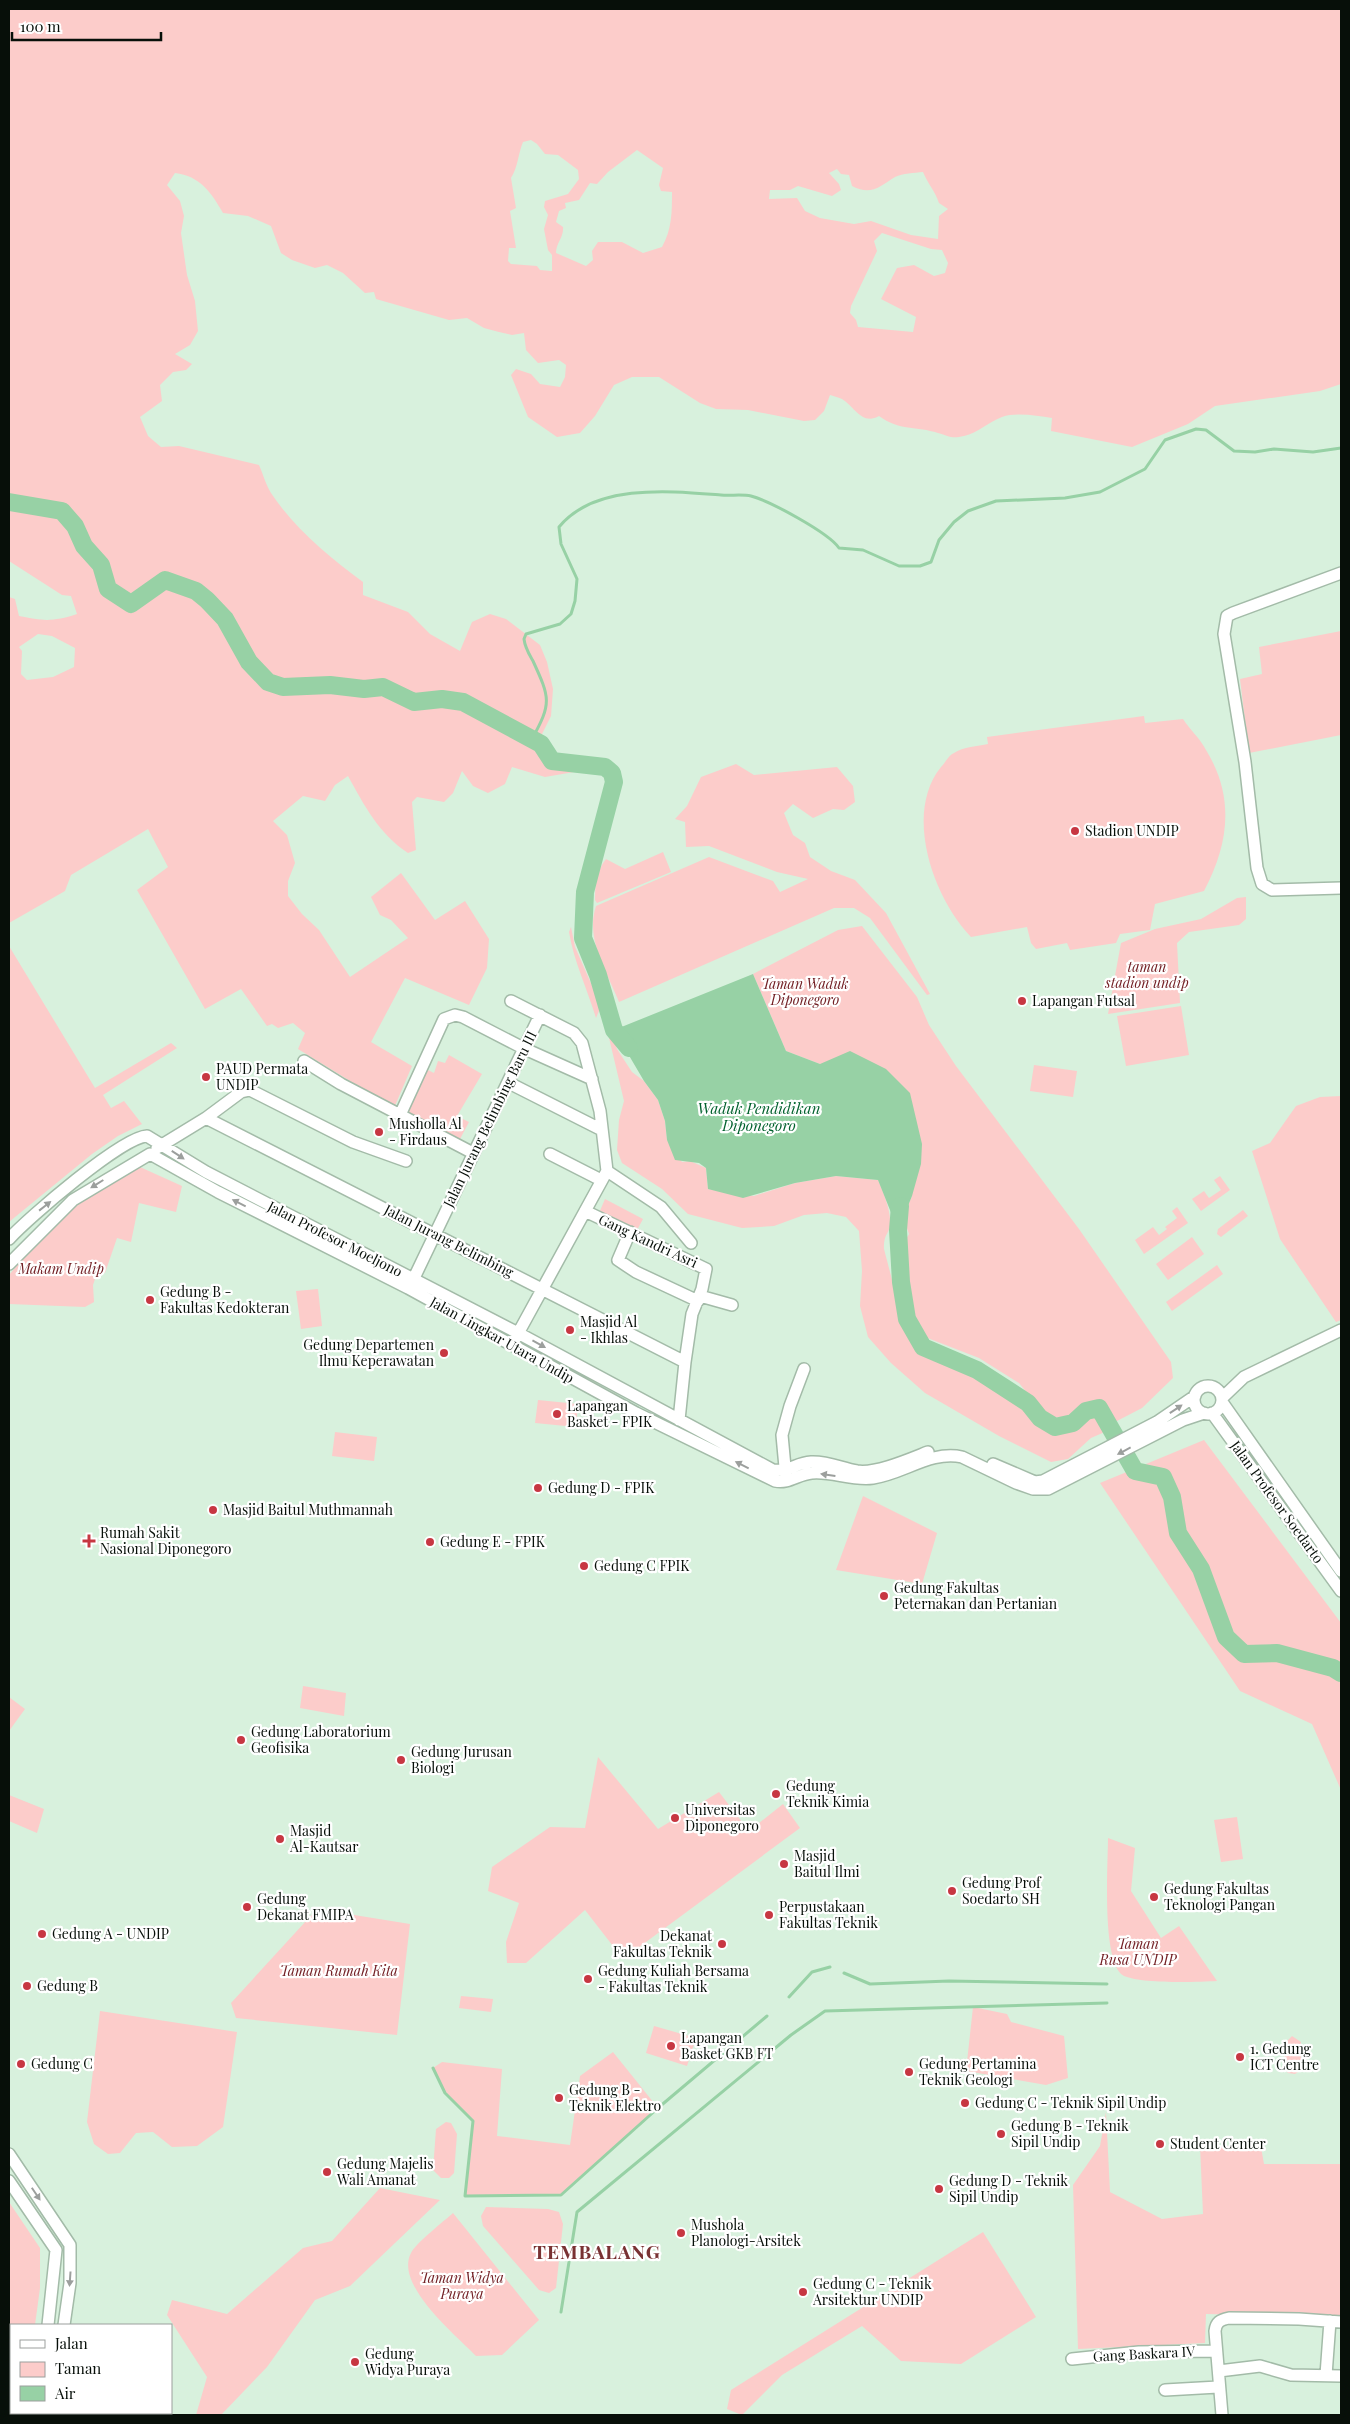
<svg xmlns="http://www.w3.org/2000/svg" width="1350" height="2424" viewBox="0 0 1350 2424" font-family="'Playfair Display',serif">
<rect width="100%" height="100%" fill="#d8f1dd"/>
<!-- green -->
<path fill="#fcccca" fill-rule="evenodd" d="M9,9H1341V384L1320,391L1215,406L1188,424L1132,447L1051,431L1052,418C1037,416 1017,412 1002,417C988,422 978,433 964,436C951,439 949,436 938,433C917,426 899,431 879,416C862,426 854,406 842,399C838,397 833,396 830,395L824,411L815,420L804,421L748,410L716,409L700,403L659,377H632L614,385L595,416L580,433L557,437L528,417L511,375L516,369L531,374L540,384L560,387L565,377L566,365L559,360L538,363L526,350L524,333L512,335L499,332L484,328L467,318L449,320L376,299L374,292L365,293L343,273L327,265L315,268L292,260L281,253L271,226L248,216L223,213C211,192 200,176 175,173L167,185L180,201L184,216L181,233L187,275L195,301L198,331L190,345L175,354L192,364L186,370L173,372L160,385L162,401L140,417L148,436L161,447L179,446L259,465C263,474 266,485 271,493C294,528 330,558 363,582V595L408,612L430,634L460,651L472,622L490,614L506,619L540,645L547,662L553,689L551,716L541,736L554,757L568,758L574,772L545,777L512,767L505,784L488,793L473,786L462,771L453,793L444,802L417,797L412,802L416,850L408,853C379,834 364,805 348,776L335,785L325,801L303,796L273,821L287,835L295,863L288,881V896L302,914L319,930L350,977L408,938L391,920L380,915L371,897L401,873L435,920L465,901L489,939L487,968L469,1005L405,978L371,1042L412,1066L394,1108L298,1049L305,1033L293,1023L278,1028L272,1024L267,1026L241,989L205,1009L137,890L168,867L148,829L71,875L65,891L9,923V597L15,599L19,616C43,621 53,622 77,614L71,596L62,595L9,561ZM531,140L537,144L545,154L558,155L578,170L579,179L568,194L545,201L544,207L548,215L544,229L548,250L552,255V271L540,270L537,266L511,264L508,261L509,248H516L510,211L516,208L511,178C518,167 518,154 523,142ZM637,150L663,168L659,185L661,191L672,192C672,212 672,229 662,247L643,253L622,242H598L592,251L593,260L586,266L556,253C556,243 564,237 563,227L556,222L559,211L566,208L565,203L579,200L590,183L597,184L608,172ZM837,169L841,174L849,175L852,186C871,196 879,187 895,177C903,173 914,173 923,172C928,184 935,191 939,203L948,209L939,216L938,239L911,235L871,221L854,224L820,218L805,211L797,198L769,199L770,190H790L798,186L832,196L841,190L839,184L829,173ZM882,233L931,249L942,250L948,263L945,273L934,276L914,265L897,268L881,299L916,317L913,332L858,327L856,320L850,313L851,306L877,251L874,241ZM38,634L52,636L75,648L74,667L53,677L27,680L21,674L22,651L19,647Z
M1341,631V735L1249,753L1240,679L1262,674L1259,647Z
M1144,716L1145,723L1183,719C1190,730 1200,738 1206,750C1235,797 1229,844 1204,891L1155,904L1150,930L1120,934L1116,943L1070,950L1067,943L1036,949L1031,943L1027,927L971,937C934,899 903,814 941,767C945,763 949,755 954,753C963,747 978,746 988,744L987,737Z
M736,764L754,775L837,767L853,786L855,802L844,810L833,809L813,818L793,804L784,813L793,835L805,843L810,857L831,871L855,880L886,913L930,994L927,995L870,918L854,908H834L619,1002C607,972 585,939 596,906L709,857L773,881L780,892L808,879L777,872L709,846L686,847L685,822L675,819L687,806L701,777Z
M663,852L671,872L597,903L595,900C595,884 596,872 606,859L625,869Z
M1246,897V919L1239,925L1189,932L1177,943L1180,1003L1108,1014L1121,943L1155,929L1201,919L1237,898Z
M862,926L917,997L929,1025L956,1066L1079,1229L1171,1362L1173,1378L1142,1408L1115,1422L1101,1401L1082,1407L1069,1419L1046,1416L1019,1383L979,1358L925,1337L916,1325L905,1279L904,1243L909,1234L903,1217L912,1196L820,1064L786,1051L753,974L838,930Z
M571,927L575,947L601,1006L596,1018C587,988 574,962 569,932Z
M9,946L95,1088L171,1043L177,1048L103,1095L111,1108L124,1101L142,1124L118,1136L92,1154L9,1222Z
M1181,1006L1189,1055L1126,1066L1117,1016Z
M608,1020L617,1049L632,1072L644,1081L658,1100L665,1121L667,1140L682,1162L690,1161L706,1168L708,1189L754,1196L795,1183L836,1176L878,1180C883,1190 892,1214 890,1226C887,1237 884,1234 884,1249L903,1322L919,1354L973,1373L1021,1407L1036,1421L1053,1430L1080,1424L1094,1414L1107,1431L1091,1438L1068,1459L1051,1462L999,1436L925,1393L891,1363L868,1337L860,1306L862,1271L859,1231L846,1217L827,1213L804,1215L774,1226L742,1228L688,1214L662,1189L622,1163L617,1150L619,1120L624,1101L605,1021Z
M449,1055L482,1074L457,1116L469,1122L460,1139L407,1115L406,1108L426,1069L434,1073L438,1061L445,1063Z
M1034,1065L1077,1071L1073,1097L1030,1091Z
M1341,1096V1320L1336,1322L1280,1239L1252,1151L1270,1143L1296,1106L1320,1097Z
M140,1167L182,1186L176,1212L139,1203L131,1242L117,1238L105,1273H97L93,1285L94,1302L85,1307L9,1304V1275C27,1254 46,1231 67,1212C89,1194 116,1182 140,1167Z
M1220,1176L1230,1190L1201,1211L1192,1199L1204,1191L1209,1198L1221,1190L1214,1180Z
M605,1199L643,1219L636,1232L599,1213Z
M1177,1207L1188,1223L1144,1254L1135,1240L1153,1227L1159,1235L1167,1229L1165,1227L1177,1218L1172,1211Z
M1243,1210L1248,1216L1221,1237L1217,1234L1218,1229Z
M1192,1237L1204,1254L1168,1280L1156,1264Z
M1217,1265L1223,1274L1172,1311L1166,1302Z
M318,1289L322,1326L301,1329L296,1291Z
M538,1400L578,1404L576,1427L535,1423Z
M335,1432L377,1437L374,1461L332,1456Z
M1204,1440L1341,1623V1790L1312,1724L1240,1691L1100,1483Z
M863,1496L937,1533L922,1584L836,1570Z
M303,1686L346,1693L344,1716L300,1708Z
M9,1697L25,1709L9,1731Z
M598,1757L658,1829L719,1792L749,1831L783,1804L800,1828L623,1959L585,1910L526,1963H507L506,1942L519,1903L488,1891L492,1867L550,1827L585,1828Z
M9,1795L44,1809L37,1833L9,1821Z
M1237,1817L1243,1859L1221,1862L1214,1820Z
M1108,1838L1135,1848L1131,1891L1161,1938L1179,1926L1217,1981C1196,1982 1143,1984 1124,1976C1101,1965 1108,1864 1108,1838Z
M317,1909L410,1924L397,2035L236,2018L231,2003Z
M461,1996L493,1999L491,2012L459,2008Z
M973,2007L1007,2014L1011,2022L1064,2036L1068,2078L1046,2085L966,2071Z
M100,2011L237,2032L223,2127L197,2146L172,2147L153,2132L136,2133L120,2153L108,2154L94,2144L87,2122Z
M654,2026L696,2038L687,2066L646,2053Z
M1292,2036L1301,2042V2070L1295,2074L1288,2073L1284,2068L1285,2043Z
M613,2052L658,2108L561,2195L465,2196L473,2121L445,2093L433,2068L442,2062L502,2069L497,2136L570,2145L580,2076Z
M1106,2112L1110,2192L1162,2219L1203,2214L1200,2146L1261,2147L1264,2164H1341V2317L1206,2314L1205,2343L1078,2349L1073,2185L1100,2146Z
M446,2122L451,2123L457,2134L454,2173L449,2178H441L433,2170L436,2129Z
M380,2188L440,2200L350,2286L315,2300L267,2367L221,2415H196L207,2377L167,2315L172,2300L227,2314L303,2248L332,2241Z
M9,2202L40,2248V2288L35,2325H11V2413H26V2415H9Z
M486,2207L548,2209L559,2212L563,2224L556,2288L549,2293L539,2290L483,2226L481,2216Z
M453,2213L539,2320L502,2355L476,2356C457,2336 394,2285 411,2253C415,2244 444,2221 453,2213Z
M983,2232L1036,2317L961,2364L901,2361L862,2326L782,2375L742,2415L727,2409L731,2390Z"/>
<!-- water -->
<path fill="#97d1a5" d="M753,974L786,1051L820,1064L850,1051L886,1069L910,1093L922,1144L921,1164L912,1196L898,1230L878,1180L836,1176L795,1183L743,1198L708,1189L706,1168L699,1163L675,1160L667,1140L665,1121L658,1100L644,1081L614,1030Z"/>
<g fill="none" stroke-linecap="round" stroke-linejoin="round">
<!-- stream -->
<path stroke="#97d1a5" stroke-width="3" d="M532,739C552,703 550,698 533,661C529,654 525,648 524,639L526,634L560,624L571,614L575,601L577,579L561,544L559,527C595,483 671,491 721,495C730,496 742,494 751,496C770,501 829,533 839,548L863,550L899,566H920L931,562L939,540L954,522L968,511L996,501L1065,498L1100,492L1145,469L1165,440L1196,429L1206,430L1234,451L1255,452L1274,449L1313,452L1341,448
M844,1973L870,1984L949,1981L1107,1984
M789,1997L812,1972L830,1967
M433,2068L445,2093L473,2121L465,2196L561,2195L658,2108L767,2016
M561,2312L577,2212L791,2035L825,2011L1107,2003"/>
<!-- river -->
<path stroke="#97d1a5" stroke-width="18" d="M9,502L62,511L75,526L84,546L101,565L108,589L131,604L165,580L196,591L207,600L225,619L249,662L268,682L283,687L330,685L364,689L383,687L414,702L442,699L463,702L541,744L552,761L605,767L612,773L614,782L585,892L583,938L598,975L614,1030L629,1048
M900,1206L898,1230L901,1282L907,1319L923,1347L977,1370L1028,1403L1040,1418L1055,1427L1073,1423L1086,1411L1099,1408L1135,1471L1163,1477L1172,1497L1178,1533L1201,1569L1226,1637L1244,1654L1277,1653L1333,1668L1341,1673"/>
<!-- minor casing -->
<g stroke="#a3bba8" stroke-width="14">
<path id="minor" d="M1341,573L1233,613L1227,616L1224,634L1245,762L1257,868L1262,884L1272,890L1341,888
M511,1001L574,1033L582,1043L600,1111L607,1171L515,1339
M304,1061L341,1084L473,1153
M509,1083L602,1130
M400,1115L444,1019L455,1015L463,1017L525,1049L592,1079
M206,1118L241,1092L250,1090L353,1142L406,1161
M157,1148L206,1118L685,1362L679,1420
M550,1154L601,1180
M607,1171L661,1207L691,1243
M585,1211L706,1269L702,1289L692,1314L685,1362
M630,1232L618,1260L636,1272L698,1301
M9,1239C28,1218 122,1137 147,1136L206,1172L518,1333L773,1470C791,1472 795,1463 811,1462C827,1461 841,1468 857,1471C876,1474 910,1459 928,1452
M9,1264L73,1200L150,1154L218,1192L408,1288L636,1413L775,1481C789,1484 798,1474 812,1473C832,1471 852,1481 873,1478C903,1474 931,1450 962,1457L1016,1483L1033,1489H1048L1183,1420L1204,1413
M414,1278L540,1015
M700,1296L732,1305
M1194 1400a14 14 0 1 1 28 0a14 14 0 1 1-28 0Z
M1222,1398L1244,1377L1341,1330
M1222,1402L1341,1571
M1212,1413L1341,1591
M993,1464L1035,1482L1043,1481L1157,1422L1195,1396
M786,1478L782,1435L790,1406L804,1369
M9,2154L70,2245V2283L64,2325
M9,2181L56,2250L48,2325
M1072,2359L1139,2352L1216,2351
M1219,2371L1260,2366L1291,2375L1341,2376
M1326,2375L1330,2321
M1165,2390L1218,2387
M54,2413L55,2415
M40,2415V2413
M1222,2415L1215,2331C1216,2322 1220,2320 1229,2318L1299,2319L1341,2322"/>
</g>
<!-- minor -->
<use href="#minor" stroke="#fff" stroke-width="11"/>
</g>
<!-- one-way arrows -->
<defs><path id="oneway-solid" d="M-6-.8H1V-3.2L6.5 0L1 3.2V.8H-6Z" transform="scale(1.25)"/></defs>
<g fill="#9c9f9d">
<use href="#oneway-solid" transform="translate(178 1155) rotate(33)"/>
<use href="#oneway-solid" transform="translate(97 1184) rotate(148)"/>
<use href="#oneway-solid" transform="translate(239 1203) rotate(-153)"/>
<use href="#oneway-solid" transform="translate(45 1206) rotate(-38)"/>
<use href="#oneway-solid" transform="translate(539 1344) rotate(29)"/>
<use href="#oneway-solid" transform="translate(1176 1409) rotate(-34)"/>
<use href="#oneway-solid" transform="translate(1124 1451) rotate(152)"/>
<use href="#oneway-solid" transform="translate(742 1465) rotate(-153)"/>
<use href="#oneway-solid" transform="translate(828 1475) rotate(-172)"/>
<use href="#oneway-solid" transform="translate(36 2194) rotate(56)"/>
<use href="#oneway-solid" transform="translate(70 2279) rotate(94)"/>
</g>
<!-- markers -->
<g fill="#c73742" stroke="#fff" stroke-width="2">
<circle cx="1075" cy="831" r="5"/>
<circle cx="1022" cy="1001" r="5"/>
<circle cx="206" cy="1077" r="5"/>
<circle cx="379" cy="1132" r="5"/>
<circle cx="150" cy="1300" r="5"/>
<circle cx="570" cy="1330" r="5"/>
<circle cx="444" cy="1353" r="5"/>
<circle cx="557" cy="1414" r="5"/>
<circle cx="538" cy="1488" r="5"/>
<circle cx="213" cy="1510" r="5"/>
<path d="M86.5 1533.5h5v5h5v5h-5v5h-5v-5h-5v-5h5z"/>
<circle cx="430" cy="1542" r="5"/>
<circle cx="584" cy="1566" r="5"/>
<circle cx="884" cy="1596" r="5"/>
<circle cx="241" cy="1740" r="5"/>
<circle cx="401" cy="1760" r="5"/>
<circle cx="776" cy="1794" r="5"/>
<circle cx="675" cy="1818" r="5"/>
<circle cx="280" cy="1839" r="5"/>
<circle cx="784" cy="1864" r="5"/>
<circle cx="952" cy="1891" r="5"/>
<circle cx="1154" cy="1897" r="5"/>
<circle cx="247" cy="1907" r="5"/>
<circle cx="769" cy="1915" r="5"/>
<circle cx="42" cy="1934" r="5"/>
<circle cx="722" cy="1944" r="5"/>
<circle cx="588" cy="1979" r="5"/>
<circle cx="27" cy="1986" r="5"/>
<circle cx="671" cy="2046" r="5"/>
<circle cx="1240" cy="2057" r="5"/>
<circle cx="21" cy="2064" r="5"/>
<circle cx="909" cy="2072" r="5"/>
<circle cx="559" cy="2098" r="5"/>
<circle cx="965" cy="2103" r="5"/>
<circle cx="1001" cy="2134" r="5"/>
<circle cx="1160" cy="2144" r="5"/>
<circle cx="327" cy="2172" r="5"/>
<circle cx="939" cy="2189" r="5"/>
<circle cx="681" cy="2233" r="5"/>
<circle cx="803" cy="2292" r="5"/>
<circle cx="355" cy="2362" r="5"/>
</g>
<g text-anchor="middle" stroke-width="4.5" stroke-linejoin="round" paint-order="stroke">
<!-- poi labels -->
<g font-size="14" fill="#070f09" stroke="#fff" text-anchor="start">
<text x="1085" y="836">Stadion UNDIP</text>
<text x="1032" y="1006">Lapangan Futsal</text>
<text x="216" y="1074">PAUD Permata<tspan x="216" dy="16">UNDIP</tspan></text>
<text x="389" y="1129">Musholla Al<tspan x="389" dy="16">- Firdaus</tspan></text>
<text x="160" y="1297">Gedung B -<tspan x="160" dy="16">Fakultas Kedokteran</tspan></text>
<text x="580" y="1327">Masjid Al<tspan x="580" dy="16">- Ikhlas</tspan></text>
<text x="434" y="1350" text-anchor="end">Gedung Departemen<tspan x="434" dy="16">Ilmu Keperawatan</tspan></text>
<text x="567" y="1411">Lapangan<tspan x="567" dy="16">Basket - FPIK</tspan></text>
<text x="548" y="1493">Gedung D - FPIK</text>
<text x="223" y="1515">Masjid Baitul Muthmannah</text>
<text x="100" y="1538">Rumah Sakit<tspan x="100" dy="16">Nasional Diponegoro</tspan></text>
<text x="440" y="1547">Gedung E - FPIK</text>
<text x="594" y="1571">Gedung C FPIK</text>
<text x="894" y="1593">Gedung Fakultas<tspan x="894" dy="16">Peternakan dan Pertanian</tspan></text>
<text x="251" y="1737">Gedung Laboratorium<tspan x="251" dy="16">Geofisika</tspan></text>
<text x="411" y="1757">Gedung Jurusan<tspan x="411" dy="16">Biologi</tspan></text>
<text x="786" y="1791">Gedung<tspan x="786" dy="16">Teknik Kimia</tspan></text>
<text x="685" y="1815">Universitas<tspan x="685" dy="16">Diponegoro</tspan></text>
<text x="290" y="1836">Masjid<tspan x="290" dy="16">Al-Kautsar</tspan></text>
<text x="794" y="1861">Masjid<tspan x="794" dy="16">Baitul Ilmi</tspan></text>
<text x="962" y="1888">Gedung Prof<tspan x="962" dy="16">Soedarto SH</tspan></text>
<text x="1164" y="1894">Gedung Fakultas<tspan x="1164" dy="16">Teknologi Pangan</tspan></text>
<text x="257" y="1904">Gedung<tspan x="257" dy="16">Dekanat FMIPA</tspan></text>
<text x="779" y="1912">Perpustakaan<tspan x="779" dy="16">Fakultas Teknik</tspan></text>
<text x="52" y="1939">Gedung A - UNDIP</text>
<text x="712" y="1941" text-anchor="end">Dekanat<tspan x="712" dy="16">Fakultas Teknik</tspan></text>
<text x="598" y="1976">Gedung Kuliah Bersama<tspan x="598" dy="16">- Fakultas Teknik</tspan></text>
<text x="37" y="1991">Gedung B</text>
<text x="681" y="2043">Lapangan<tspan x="681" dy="16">Basket GKB FT</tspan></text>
<text x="1250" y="2054">1. Gedung<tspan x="1250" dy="16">ICT Centre</tspan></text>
<text x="31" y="2069">Gedung C</text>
<text x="919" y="2069">Gedung Pertamina<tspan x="919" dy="16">Teknik Geologi</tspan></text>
<text x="569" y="2095">Gedung B -<tspan x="569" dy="16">Teknik Elektro</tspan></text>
<text x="975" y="2108">Gedung C - Teknik Sipil Undip</text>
<text x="1011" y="2131">Gedung B - Teknik<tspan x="1011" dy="16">Sipil Undip</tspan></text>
<text x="1170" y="2149">Student Center</text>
<text x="337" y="2169">Gedung Majelis<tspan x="337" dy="16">Wali Amanat</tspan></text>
<text x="949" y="2186">Gedung D - Teknik<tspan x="949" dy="16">Sipil Undip</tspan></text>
<text x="691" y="2230">Mushola<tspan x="691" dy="16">Planologi-Arsitek</tspan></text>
<text x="813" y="2289">Gedung C - Teknik<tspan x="813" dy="16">Arsitektur UNDIP</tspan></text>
<text x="365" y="2359">Gedung<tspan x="365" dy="16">Widya Puraya</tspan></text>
</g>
<!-- park labels -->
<g font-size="14" font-style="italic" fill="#732025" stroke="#fff">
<text x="1147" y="972">taman<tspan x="1147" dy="16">stadion undip</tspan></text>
<text x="805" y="989">Taman Waduk<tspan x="805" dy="16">Diponegoro</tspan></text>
<text x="61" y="1274">Makam Undip</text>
<text x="1138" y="1949">Taman<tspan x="1138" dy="16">Rusa UNDIP</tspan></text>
<text x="339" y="1976">Taman Rumah Kita</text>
<text x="462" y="2283">Taman Widya<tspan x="462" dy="16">Puraya</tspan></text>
</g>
<!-- street labels -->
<g font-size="14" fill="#070f09" stroke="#fff">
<text transform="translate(490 1119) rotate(-64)" y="5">Jalan Jurang Belimbing Baru III</text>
<text transform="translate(335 1239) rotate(27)" y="5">Jalan Profesor Moeljono</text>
<text transform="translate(449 1241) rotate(27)" y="5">Jalan Jurang Belimbing</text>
<text transform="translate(648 1241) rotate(25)" y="5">Gang Kandri Asri</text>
<text transform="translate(502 1340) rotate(29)" y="5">Jalan Lingkar Utara Undip</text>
<text transform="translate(1277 1502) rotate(54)" y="5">Jalan Profesor Soedarto</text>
<text transform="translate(1144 2354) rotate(-3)" y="5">Gang Baskara IV</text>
</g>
<!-- water labels -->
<g font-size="15" font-style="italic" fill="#00612d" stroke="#fff">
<text x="759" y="1114">Waduk Pendidikan<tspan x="759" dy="17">Diponegoro</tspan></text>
</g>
<!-- district labels -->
<g font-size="19" font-weight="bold" letter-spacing="1" fill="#793233" stroke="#fff">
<text x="597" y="2259">TEMBALANG</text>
</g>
</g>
<!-- border -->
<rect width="1350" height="2424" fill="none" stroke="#070f09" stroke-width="20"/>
<!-- legend -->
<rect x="10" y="2324" width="162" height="90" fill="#ffffff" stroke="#9c9f9d"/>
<rect x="20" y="2340" width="25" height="8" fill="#ffffff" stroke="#9c9f9d"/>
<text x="55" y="2349" font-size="15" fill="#070f09">Jalan</text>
<rect x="20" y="2362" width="25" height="15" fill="#fcccca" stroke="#9c9f9d"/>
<text x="55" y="2374" font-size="15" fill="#070f09">Taman</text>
<rect x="20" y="2386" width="25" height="15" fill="#97d1a5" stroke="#9c9f9d"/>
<text x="55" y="2399" font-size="15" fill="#070f09">Air</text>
<!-- scale -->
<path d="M12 32v8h149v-8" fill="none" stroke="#070f09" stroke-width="2.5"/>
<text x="20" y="32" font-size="15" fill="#070f09" stroke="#ffffff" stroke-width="4" paint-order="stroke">100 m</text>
</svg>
